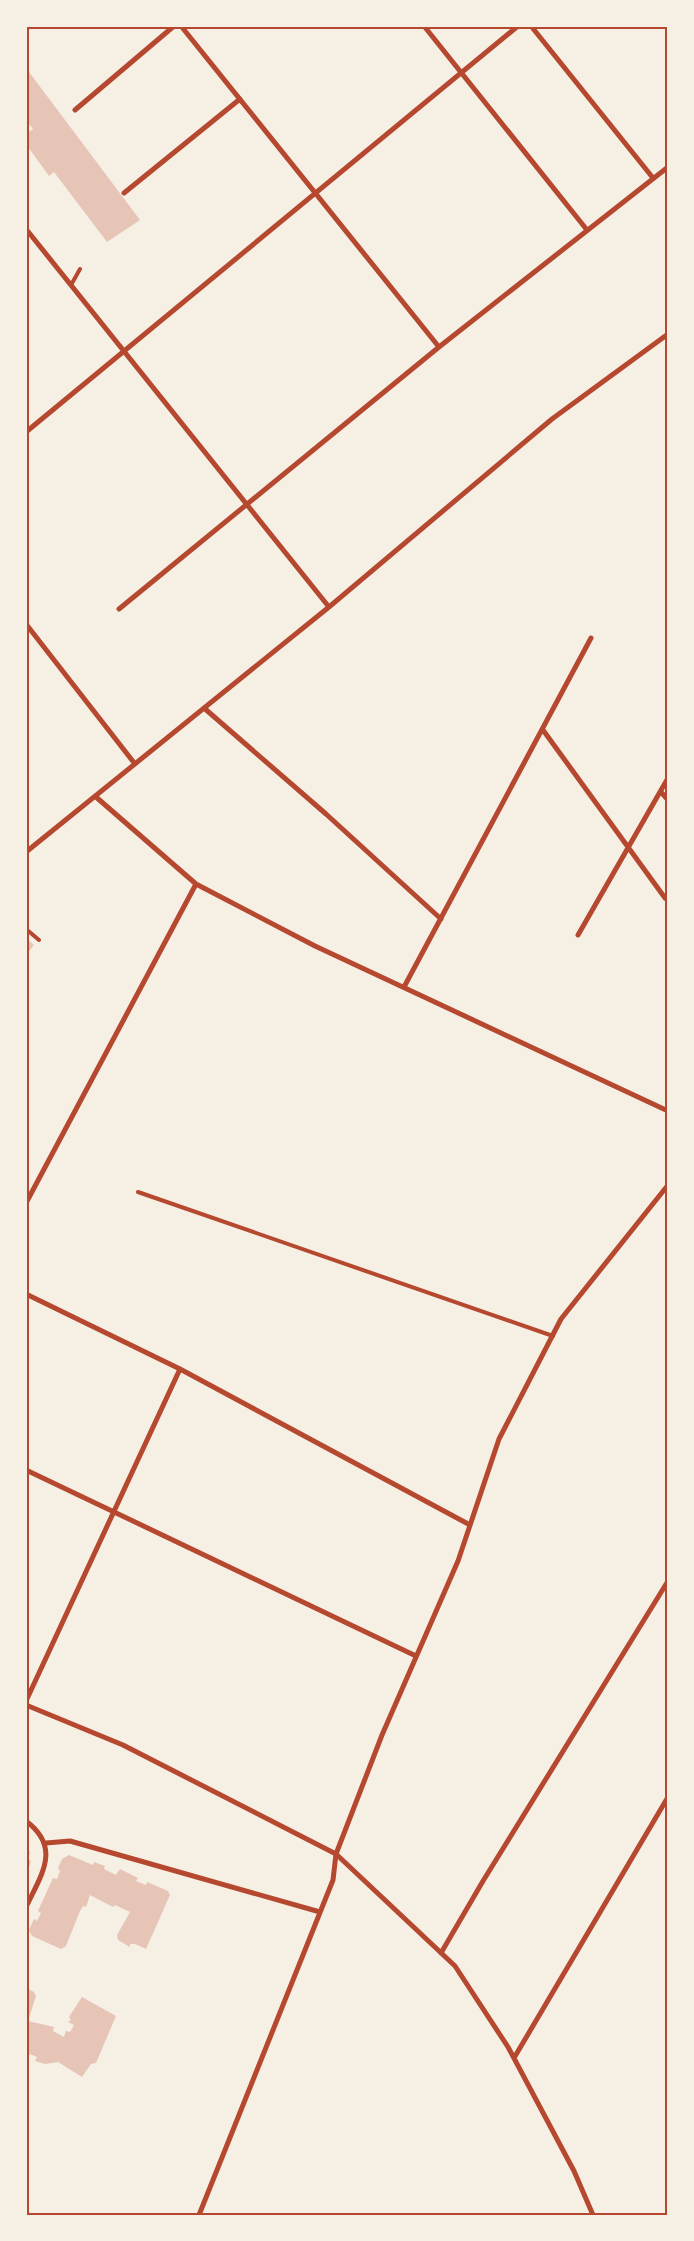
<svg xmlns="http://www.w3.org/2000/svg" width="694" height="2241" viewBox="0 0 694 2241" font-family="Barlow,sans-serif">
<rect width="100%" height="100%" fill="#f6efe4"/>
<!-- building -->
<path fill="#e6c5b7" d="M26,68L140,220L107,242L54,172L49,176L26,144V134L33,129L26,120Z
M26,938L34,945L26,955Z
M26,1844L30,1853L28,1859L31,1861L29,1867L26,1868Z
M69,1855L93,1865L94,1862L105,1866L104,1869L116,1875L120,1869L138,1878L136,1881L146,1885L147,1882L168,1891L170,1895L146,1949L135,1944H130V1947L118,1940L117,1935L130,1912L115,1905L113,1907L90,1895L86,1907L83,1906L80,1911L66,1946L61,1949L32,1936L29,1930L34,1919L37,1921L41,1913L38,1911L53,1878L57,1879L60,1871L58,1868L62,1859Z
M26,1988L34,1992L36,1996L28,2021L54,2027L53,2031L64,2037L66,2031L70,2032L74,2025L68,2022L71,2020L69,2017L82,1997L116,2016L96,2063L91,2064L82,2077L58,2062L45,2064L35,2061L37,2057L30,2054L26,2059Z"/>
<g fill="none" stroke-linecap="round" stroke-linejoin="round">
<!-- service -->
<path stroke="#b5482f" stroke-width="4" d="M71,285L80,269
M26,929L39,940
M138,1192L553,1336"/>
<!-- minor -->
<path stroke="#b5482f" stroke-width="5" d="M181,26L439,347
M424,26L587,230
M531,26L653,178
M75,110L174,26
M124,193L240,99
M26,229L329,607
M26,432L518,26
M119,609L439,347L668,167
M26,624L135,764
M204,708L326,814L441,919
M543,730L665,898
M661,792L668,800
M96,797L196,884L315,946L668,1111
M26,852L329,607L552,419L668,334
M578,935L668,778
M404,987L591,638
M26,1203L196,884
M26,1294L180,1369L470,1525
M26,1470L416,1656
M26,1701L180,1369
M26,1705L123,1745L336,1854L455,1966L508,2047L574,2171L593,2215
M26,1821C62,1848 41,1875 26,1907
M46,1843L70,1841L320,1912
M441,1953L483,1881L668,1581
M514,2058L668,1797
M199,2215L333,1880L336,1854L382,1735L458,1561L499,1439L561,1319L668,1185"/>
</g>
<!-- border -->
<rect width="694" height="2241" fill="none" stroke="#f6efe4" stroke-width="55"/>
<rect x="28" y="28" width="638" height="2186" fill="none" stroke="#b5482f" stroke-width="2"/>
</svg>
